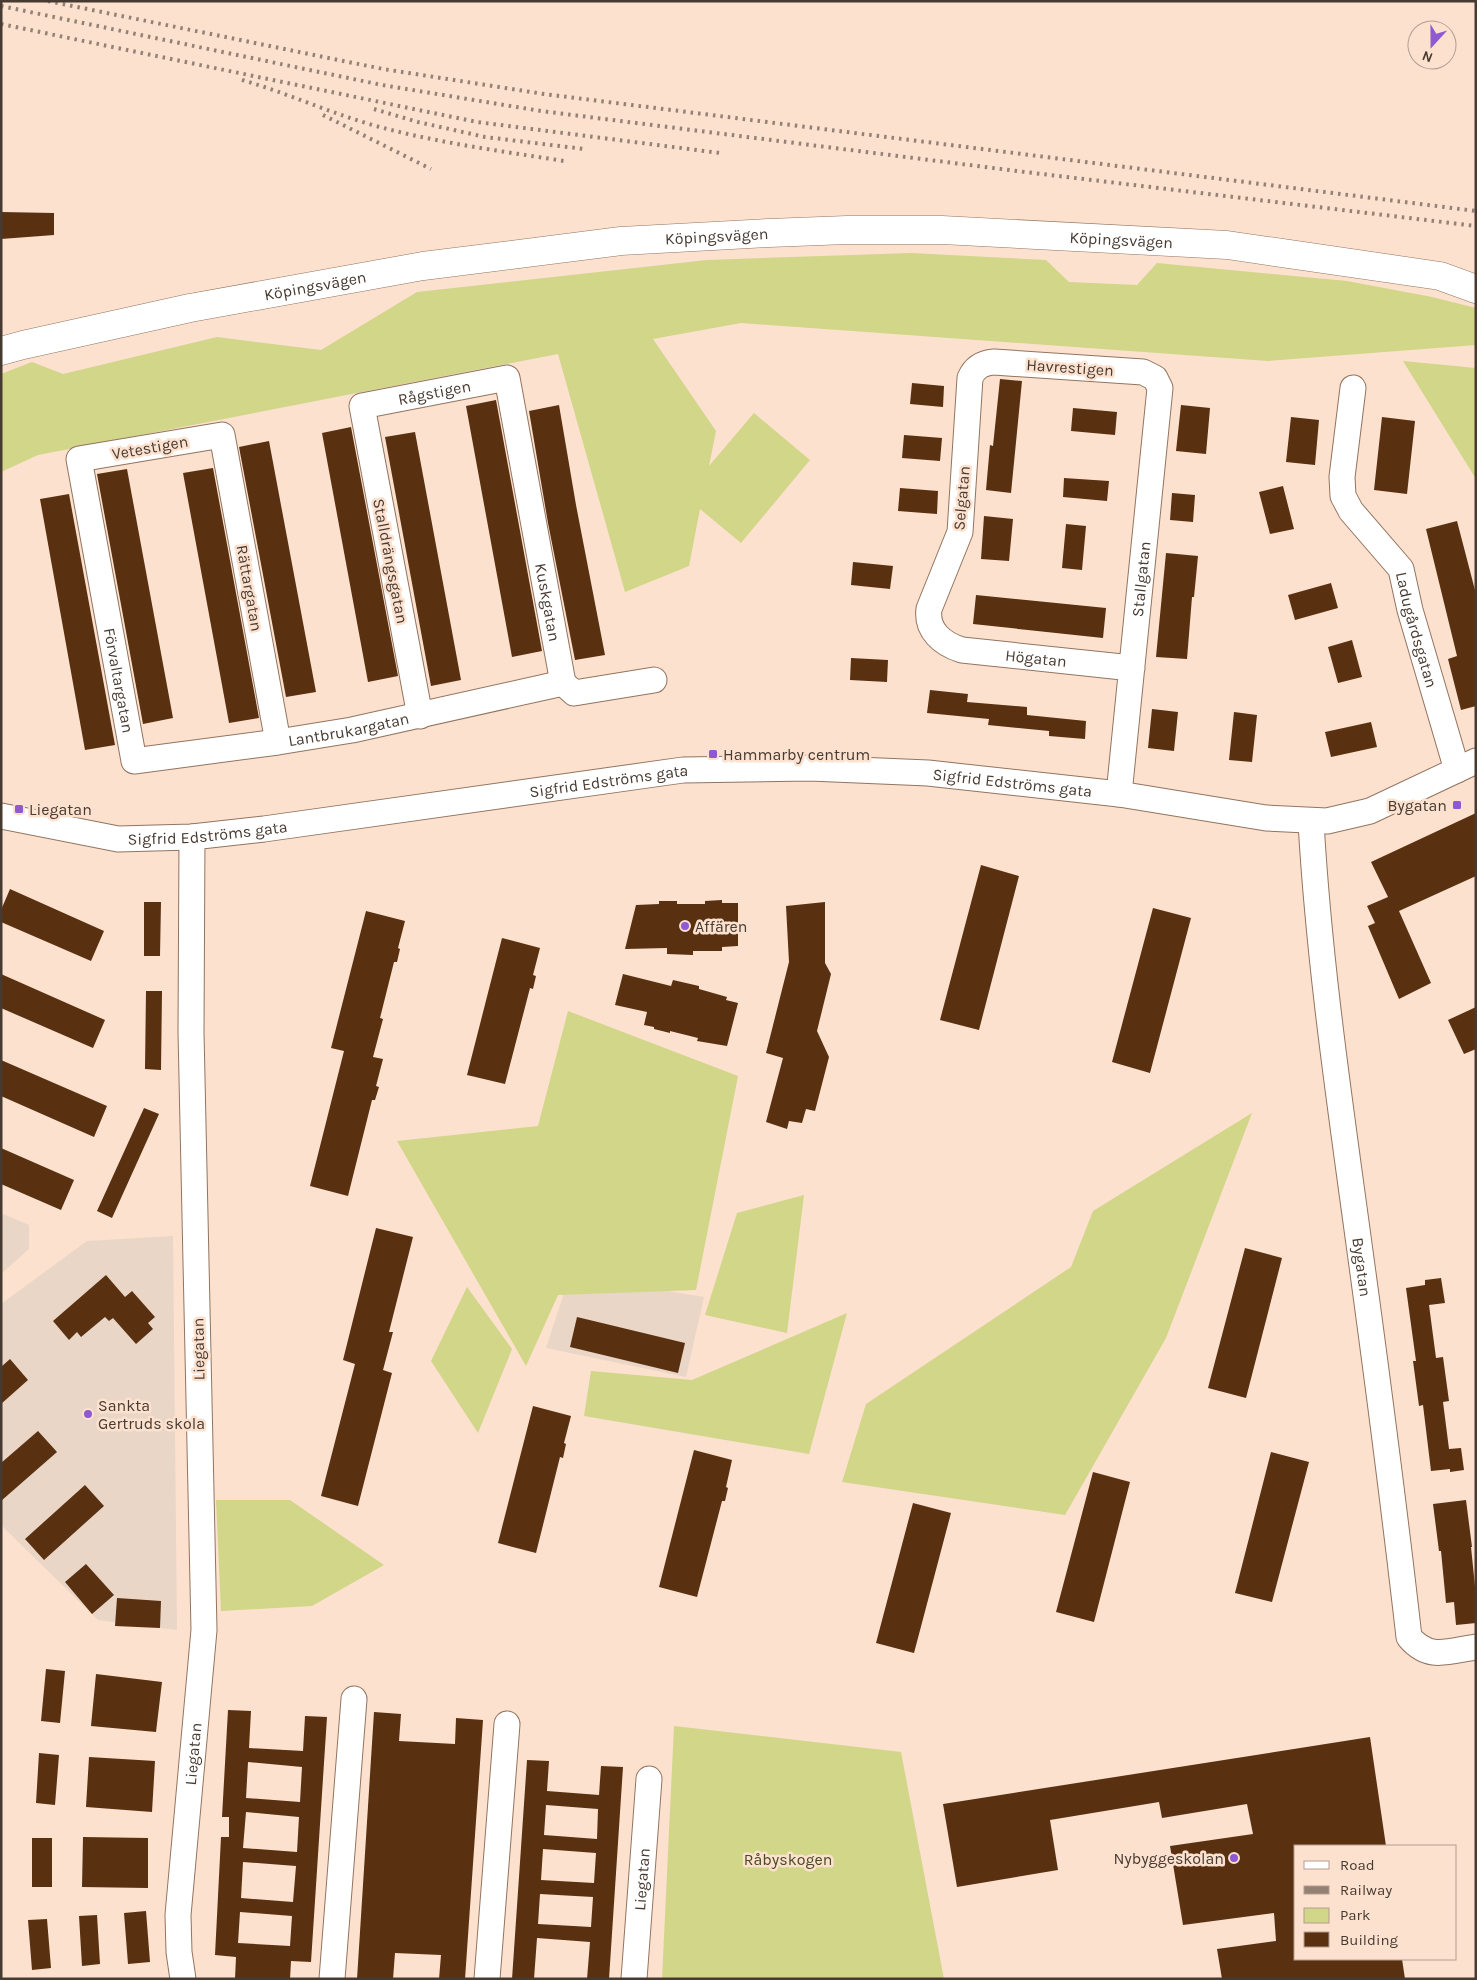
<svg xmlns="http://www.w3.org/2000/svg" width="1477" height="1980" viewBox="0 0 1477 1980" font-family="Karla,sans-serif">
<rect width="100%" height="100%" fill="#fce1cf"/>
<!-- education -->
<path fill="#e9d6c6" d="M1,1213L29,1225V1249L1,1274Z
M173,1236L177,1630L98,1620L1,1525V1304L87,1241Z
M570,1275L704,1297L686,1377L546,1348Z"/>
<!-- green -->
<path fill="#d1d688" d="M911,253L1046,260L1069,282L1137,285L1157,263L1347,281L1432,297L1476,308V345L1268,361L741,323L653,339L716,431L709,466L754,413L810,460L741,543L700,509L689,566L625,592L558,354L38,455L1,472V374L32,362L63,374L217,337L321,350L417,292L707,260Z
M1403,361L1476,368V479Z
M568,1011L738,1076L696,1290L558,1295L526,1366L397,1141L538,1126Z
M1252,1113L1166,1338L1065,1515L842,1482L866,1404L1071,1267L1093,1211Z
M804,1195L787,1333L705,1315L737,1213Z
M467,1287L512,1349L478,1433L431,1361Z
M847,1313L809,1454L584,1416L591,1371L692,1380Z
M290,1500L384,1565L312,1606L221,1611L216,1500Z
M674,1726L901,1752L944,1979H662Z"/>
<!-- building -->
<path fill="#593010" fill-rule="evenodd" d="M1,212L54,213V235L1,239Z
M1000,379L1022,381L1011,493L986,490L990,445L993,446Z
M912,383L944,386L943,407L910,404Z
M496,400L542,651L512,657L466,406Z
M559,405L576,505L605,655L575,660L548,523L529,411Z
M1181,405L1210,408L1206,454L1176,451Z
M1073,408L1117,412L1115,435L1071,431Z
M1291,417L1319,420L1315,465L1286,462Z
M1382,417L1415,421L1407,494L1374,490Z
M351,427L398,676L368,682L322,433Z
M415,432L461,680L431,686L385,437Z
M904,435L942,438L940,461L902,458Z
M269,441L316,692L286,697L239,447Z
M213,468L259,718L229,723L183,473Z
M127,469L173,718L143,724L97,474Z
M1064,478L1109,481L1107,501L1063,497Z
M1283,486L1294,529L1270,534L1259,492Z
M900,488L938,491L937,514L898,511Z
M1172,493L1195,495L1193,522L1170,520Z
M69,494L115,745L85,750L40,499Z
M984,516L1013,519L1009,561L981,559Z
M1457,521L1476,594V706L1461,710L1448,659L1457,656L1426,529Z
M1066,524L1086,526L1082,570L1062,568Z
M1166,553L1198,556L1194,597H1192L1187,659L1156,657Z
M853,562L893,566L890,589L851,585Z
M1331,583L1338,608L1295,620L1288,595Z
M976,595L1106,608L1103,638L973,624Z
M1352,640L1362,677L1338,683L1328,647Z
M851,658L888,660L887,682L850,680Z
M930,690L968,694L967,702L1027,707V715L1086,721L1085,739L1049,736V731L988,725L989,719L927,713Z
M1152,709L1178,712L1174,751L1148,748Z
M1234,712L1257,715L1252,762L1229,760Z
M1371,722L1377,747L1331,757L1325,732Z
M1476,813V876L1399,911L1431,983L1399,999L1368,926L1375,923L1367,906L1388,897L1371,862Z
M981,865L1019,876L979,1030L940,1020Z
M10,889L104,931L91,961L1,922V910Z
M722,900V903H738V946L722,947V951H693V955L667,954V948L625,949L636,905L659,904V901H677V904H705V901Z
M144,902H161L160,956H144Z
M825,902V963L831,974L817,1031L829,1057L815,1111L806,1109L802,1123L789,1121L787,1129L766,1122L783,1058L766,1053L789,962L786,906Z
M1153,908L1191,918L1150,1073L1112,1062Z
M366,911L405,921L398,948L400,949L397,962H394L380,1018L383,1019L373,1057L383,1059L376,1086L379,1087L375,1100H372L348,1196L310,1186L344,1051L331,1048Z
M502,938L540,948L533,975L536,976L533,989L530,988L505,1084L467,1075Z
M1,974L105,1020L93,1048L1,1008Z
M623,974L671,986L673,980L699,986V989L727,997L726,1000L738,1003L727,1046L697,1041L698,1038L670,1031V1033L654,1029V1027L644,1025L647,1012L615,1005Z
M146,991H162L161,1070L145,1069Z
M1476,1007V1049L1464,1054L1448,1020Z
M1,1060L107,1106L94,1137L1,1096Z
M144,1108L159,1114L112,1218L97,1211Z
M1,1148L74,1180L61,1210L1,1184Z
M376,1228L413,1237L389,1332H393L383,1370L392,1373L358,1506L321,1496L355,1364L343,1360Z
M1245,1248L1282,1258L1246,1398L1208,1388Z
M106,1275L125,1297L132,1291L155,1317L148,1323L153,1329L136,1344L113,1318L109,1321L105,1317L81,1337L77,1332L69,1340L53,1321Z
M1441,1278L1445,1303L1429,1305L1436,1358L1443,1357L1449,1401L1443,1402L1449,1449L1461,1448L1464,1470L1450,1472V1469L1431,1471L1423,1405L1419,1406L1413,1361H1416L1406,1288L1425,1285V1280Z
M577,1317L685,1343L678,1373L570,1347Z
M10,1359L28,1380L1,1404V1367Z
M533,1406L571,1416L564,1443L566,1444L563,1458L560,1457L536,1553L498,1543Z
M38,1431L57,1452L1,1501V1463Z
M694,1450L732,1460L726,1487L728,1488L725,1501H722L697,1597L659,1587Z
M1271,1452L1309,1462L1272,1602L1235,1593Z
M1093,1472L1130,1482L1094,1622L1056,1612Z
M85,1485L104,1506L44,1560L25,1539Z
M1466,1500L1472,1547H1471L1476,1596V1623L1456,1625L1454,1602L1446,1603L1441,1551H1439L1433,1504Z
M913,1503L951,1513L914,1653L876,1643Z
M86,1564L114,1595L92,1614L65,1582Z
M117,1598L161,1601L160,1628L115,1626Z
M46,1669L65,1671L60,1723L41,1721Z
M96,1674L162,1682L156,1732L91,1726Z
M228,1710L251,1711L249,1748L303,1751L305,1716L327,1717L311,1962L291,1961L290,1979H235L236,1957L215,1955L221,1837H229V1817H222ZM248,1762L302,1767L300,1802L246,1798ZM246,1812L299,1817L297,1852L243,1848ZM243,1862L296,1866L293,1902L241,1898ZM240,1912L292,1916L290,1946L238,1943Z
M374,1712L401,1714L399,1741L455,1744L456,1718L483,1720L465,1979H439L441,1955L395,1953L393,1979H357Z
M1370,1737L1386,1846H1296V1959H1402L1405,1979H1222L1217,1949L1276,1941L1274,1913L1183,1925L1170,1846L1253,1834L1247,1804L1162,1818L1159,1802L1050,1820L1058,1870L957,1887L943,1804Z
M39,1753L59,1755L55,1805L36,1803Z
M89,1757L155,1761L152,1812L86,1807Z
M527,1760L549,1761L547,1791L599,1795L601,1766L623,1767L609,1979H587L590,1942L537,1938L534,1979H512ZM546,1805L598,1809L597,1839L544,1835ZM543,1849L596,1853L594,1883L541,1880ZM540,1894L593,1897L591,1927L538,1924Z
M83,1837L148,1838V1888L82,1887Z
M32,1838H52V1887H32Z
M146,1911L150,1962L128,1964L124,1913Z
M97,1915L100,1964L82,1966L79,1916Z
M47,1919L51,1968L32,1970L28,1920Z"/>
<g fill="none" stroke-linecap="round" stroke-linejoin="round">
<!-- minor casing -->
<g stroke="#92745f" stroke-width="27">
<g id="minor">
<path id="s1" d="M1353,388L1342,477L1343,496L1351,511L1401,569L1410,610L1457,770"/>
<path d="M563,683L574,693L654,680"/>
<path id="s2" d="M420,716L362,406L507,378L563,683"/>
<path id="s3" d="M278,742L222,435L79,459L134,761L278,742L352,730L563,683"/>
<path id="s4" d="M1119,794L1160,388L1155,378L1143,372L994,362C982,363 975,367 970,378L960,532L929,609C926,630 942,644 962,650L1132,668"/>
<path id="s5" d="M1,816L118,839L192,837L264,829L683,770L810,768L928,773L1119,794L1266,818L1327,821L1370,811L1476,761"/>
<path id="s6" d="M1311,822C1319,963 1340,1104 1359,1244C1377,1375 1394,1506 1409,1637C1429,1661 1448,1651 1476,1647"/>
<path id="s7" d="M183,1979L179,1952L178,1915L204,1630L191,1032L192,837"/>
<path d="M332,1979L354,1699"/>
<path d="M487,1979L507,1724"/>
<path id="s8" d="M634,1979L649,1779"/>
</g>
</g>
<!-- major casing -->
<g stroke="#92745f" stroke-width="29">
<g id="major">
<path id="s9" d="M1,351L23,345L190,308L423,266L621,241L769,233L847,230H942L1227,245L1440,276L1476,289"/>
</g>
</g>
<!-- minor -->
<use href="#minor" stroke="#fff" stroke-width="25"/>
<!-- major -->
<use href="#major" stroke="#fff" stroke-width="28"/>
<!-- rail -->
<path stroke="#948175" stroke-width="4" stroke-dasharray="2.5 5" stroke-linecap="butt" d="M48,1L383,69L544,94L1476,211
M1,6L382,85L541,111L1025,172L1476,226
M1,24L477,122L720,153
M242,80C287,93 330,113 376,126C438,143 501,151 564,161
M374,109L418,122L485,137L584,149
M323,115L431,169"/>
</g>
<!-- markers -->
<g fill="#8f59d1" stroke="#fce1cf" stroke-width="2">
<rect x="708" y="749" width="10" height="10" rx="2.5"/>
<rect x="1452" y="800" width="10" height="10" rx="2.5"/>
<rect x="14" y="804" width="10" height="10" rx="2.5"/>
<circle cx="685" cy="926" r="5"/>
<circle cx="88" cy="1414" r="5"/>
<circle cx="1234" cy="1858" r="5"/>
</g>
<g text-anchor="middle" stroke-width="5" stroke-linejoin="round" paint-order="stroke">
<!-- street labels -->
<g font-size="16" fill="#473a31" stroke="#fce1cf">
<text dy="6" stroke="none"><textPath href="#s9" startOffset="726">Köpingsvägen</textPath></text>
<text dy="6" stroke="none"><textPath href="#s9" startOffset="1131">Köpingsvägen</textPath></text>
<text dy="6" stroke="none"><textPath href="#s9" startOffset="321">Köpingsvägen</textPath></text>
<text transform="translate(1070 367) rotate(4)" y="6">Havrestigen</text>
<text dy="6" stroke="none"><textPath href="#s2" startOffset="389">Rågstigen</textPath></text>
<text transform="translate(150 447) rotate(-10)" y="6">Vetestigen</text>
<text transform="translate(961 498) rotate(-85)" y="6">Selgatan</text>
<text transform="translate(391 561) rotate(79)" y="6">Stalldrängsgatan</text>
<text dy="6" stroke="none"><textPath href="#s4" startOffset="216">Stallgatan</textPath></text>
<text transform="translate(250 588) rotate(80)" y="6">Rättargatan</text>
<text dy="6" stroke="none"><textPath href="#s2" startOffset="691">Kuskgatan</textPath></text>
<text dy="6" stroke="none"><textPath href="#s1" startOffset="265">Ladugårdsgatan</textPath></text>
<text dy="6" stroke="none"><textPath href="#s4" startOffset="982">Högatan</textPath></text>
<text dy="6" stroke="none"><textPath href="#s3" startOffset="682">Förvaltargatan</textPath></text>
<text dy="6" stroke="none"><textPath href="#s3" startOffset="981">Lantbrukargatan</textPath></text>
<text dy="6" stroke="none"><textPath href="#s5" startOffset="614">Sigfrid Edströms gata</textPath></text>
<text dy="6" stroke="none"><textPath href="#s5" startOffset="1019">Sigfrid Edströms gata</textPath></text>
<text dy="6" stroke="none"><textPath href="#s5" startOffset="209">Sigfrid Edströms gata</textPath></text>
<text dy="6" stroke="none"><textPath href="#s6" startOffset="448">Bygatan</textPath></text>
<text transform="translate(198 1349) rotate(-91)" y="6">Liegatan</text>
<text dy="6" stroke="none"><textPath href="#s7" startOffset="226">Liegatan</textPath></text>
<text dy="6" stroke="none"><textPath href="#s8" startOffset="100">Liegatan</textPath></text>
</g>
<!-- poi labels -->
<g font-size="16" fill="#473a31" stroke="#fce1cf" text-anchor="start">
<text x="723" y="760">Hammarby centrum</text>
<text x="1447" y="811" text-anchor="end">Bygatan</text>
<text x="29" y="815">Liegatan</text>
<text x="695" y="932">Affären</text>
<text x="98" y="1411">Sankta<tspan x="98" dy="18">Gertruds skola</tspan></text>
<text x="1224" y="1864" text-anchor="end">Nybyggeskolan</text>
</g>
<!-- park labels -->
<g font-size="16" fill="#484a21" stroke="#fce1cf">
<text x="788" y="1865">Råbyskogen</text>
</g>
</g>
<!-- border -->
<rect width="1477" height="1980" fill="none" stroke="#473a31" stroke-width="5"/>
<!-- legend -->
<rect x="1294" y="1845" width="162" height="115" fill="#fce1cf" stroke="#b49e90"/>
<rect x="1304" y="1861" width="25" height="8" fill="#ffffff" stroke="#b49e90"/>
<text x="1340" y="1870" font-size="15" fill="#473a31">Road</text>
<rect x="1304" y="1886" width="25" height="8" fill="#948175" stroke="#b49e90"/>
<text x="1340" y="1895" font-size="15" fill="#473a31">Railway</text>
<rect x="1304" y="1908" width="25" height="15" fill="#d1d688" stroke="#b49e90"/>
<text x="1340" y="1920" font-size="15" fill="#473a31">Park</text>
<rect x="1304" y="1932" width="25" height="15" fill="#593010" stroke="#b49e90"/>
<text x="1340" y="1945" font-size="15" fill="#473a31">Building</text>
<!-- north arrow -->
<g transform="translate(1432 45) rotate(201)"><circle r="24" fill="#fce1cf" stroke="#b49e90"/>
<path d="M0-4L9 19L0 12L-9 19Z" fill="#8f59d1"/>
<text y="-8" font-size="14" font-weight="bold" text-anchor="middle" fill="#473a31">N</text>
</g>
</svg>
